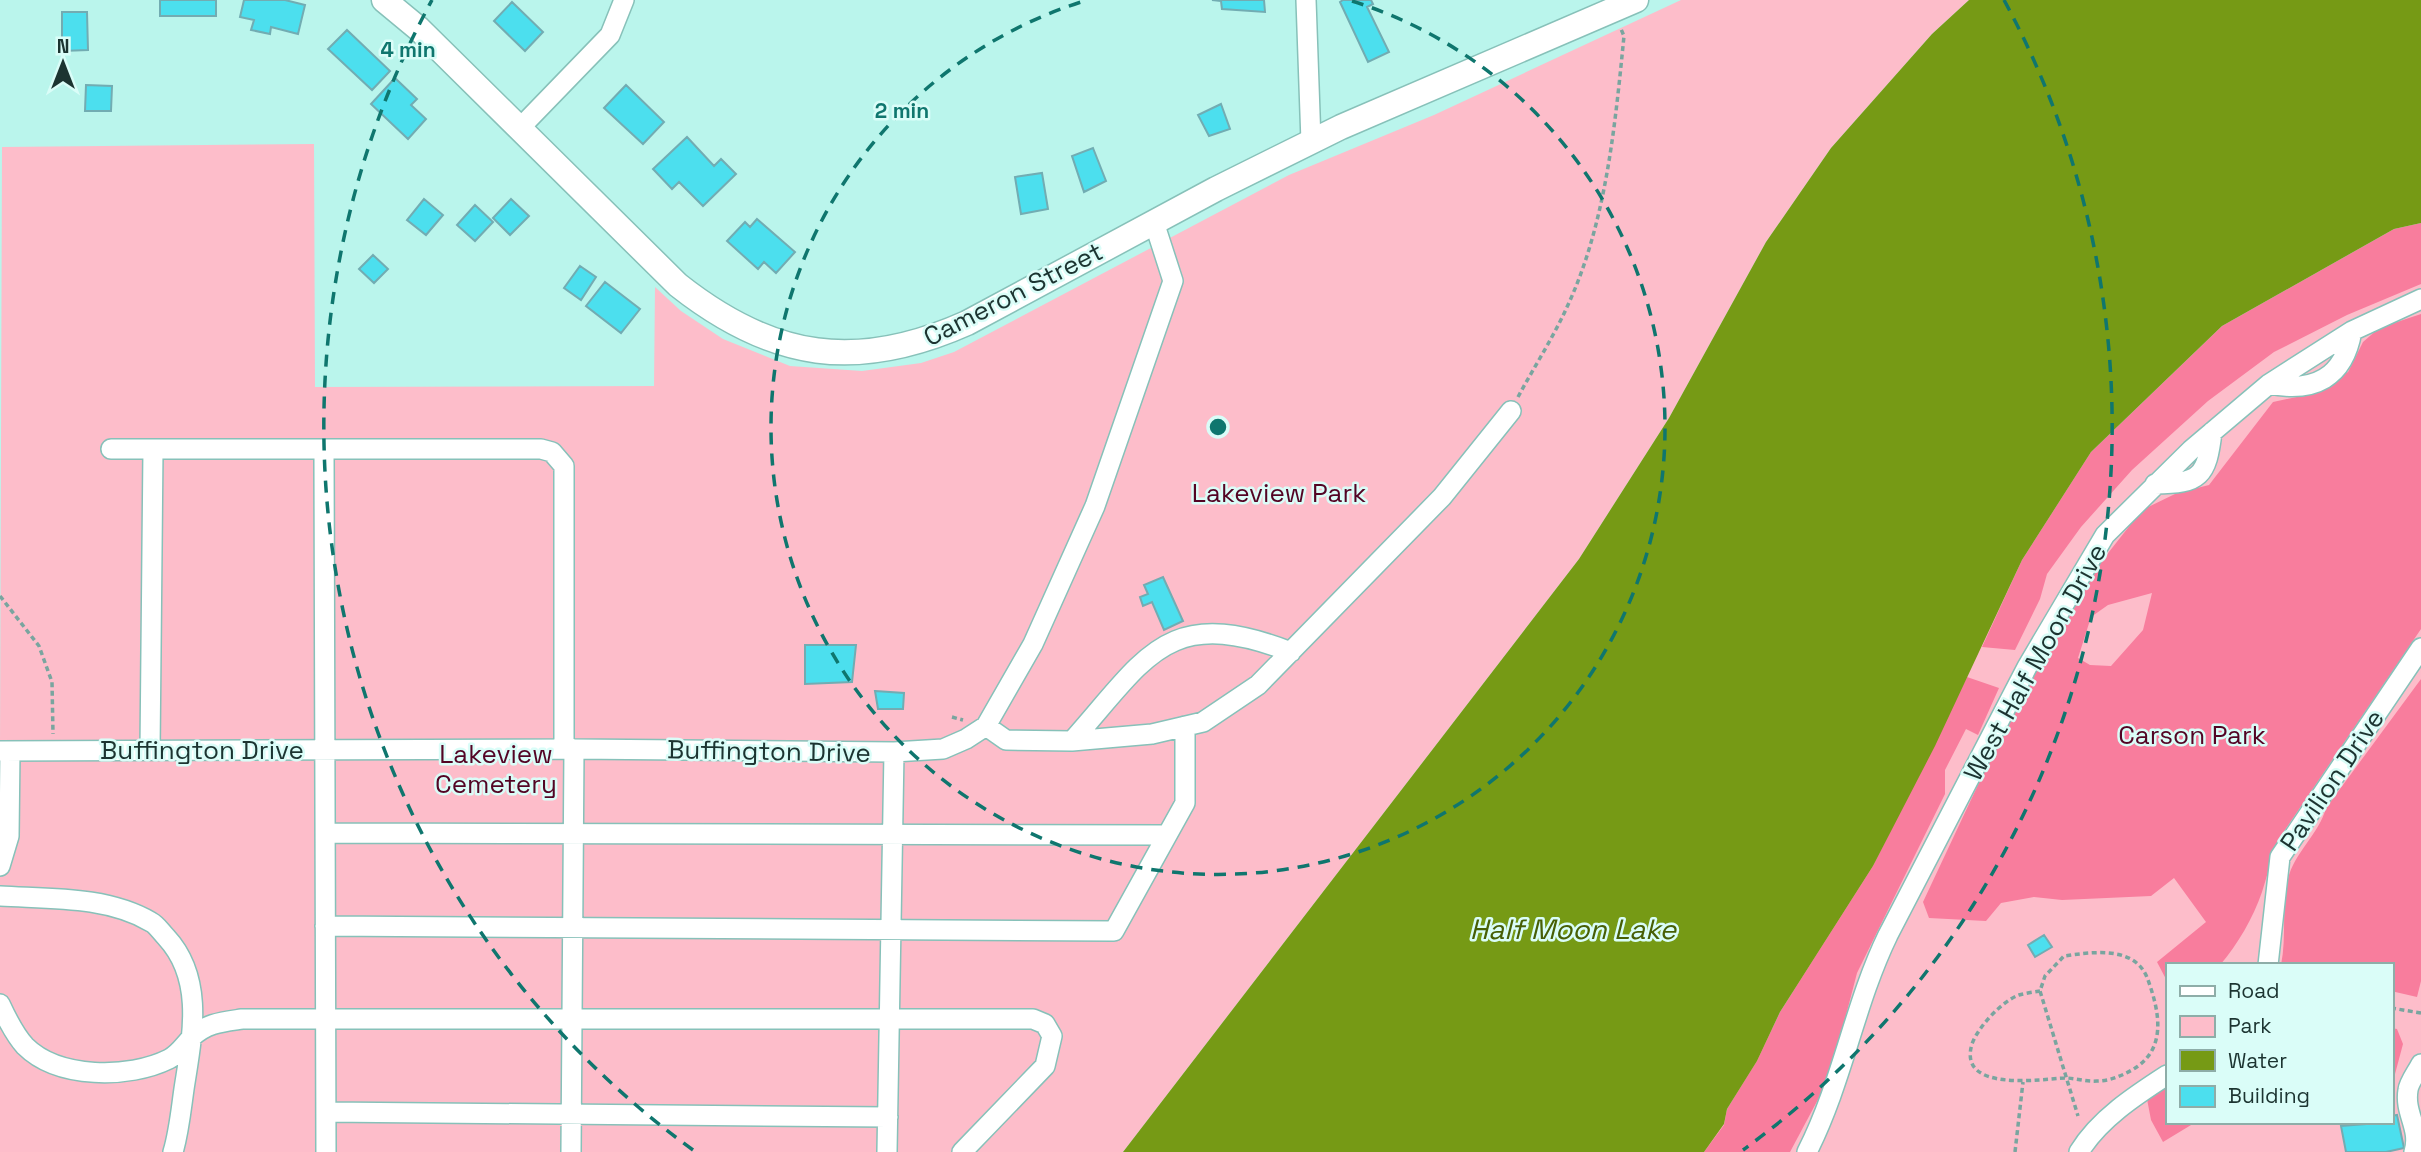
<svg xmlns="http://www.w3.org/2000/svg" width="2421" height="1152" viewBox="0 0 2421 1152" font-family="'Space Grotesk',sans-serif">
<rect width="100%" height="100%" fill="#baf5ec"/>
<!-- green -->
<path fill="#fdbdca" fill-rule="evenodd" d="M1681,0H1969L1932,34L1831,148L1766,242L1669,418L1579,559L1123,1152H0V761H40L49,746H0L2,147L314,144L315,387L654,386L655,287L681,311L723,339L790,366L862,371L921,363L954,352L1289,175L1434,115Z
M2421,223V1152H1704L1955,700L2022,560L2091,452ZM2167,965H2391V1122H2167Z"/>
<!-- forest -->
<path fill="#f87d9d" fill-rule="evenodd" d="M2421,223V284L2347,315L2274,352L2208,401L2132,470L2081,527L2047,574L2040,599L2015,650L1982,647L2022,560L2091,452L2222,326L2394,229Z
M2421,314V629L2285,830C2273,851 2269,870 2262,892C2253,918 2238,944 2220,965H2167V981L2157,962L2206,922L2174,878L2151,896L2062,900L2034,897L2001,903L1986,921L1929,918L1923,902L2023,689L2094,571L2142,510L2177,493L2209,485L2273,402L2306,395L2348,372L2363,342L2379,328ZM2152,593L2143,630L2111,666L2090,665L2078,658L2091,617L2108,605Z
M1967,677L1999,688L1978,735L1966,729L1945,770V794L1857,973L1830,1077L1790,1152H1704L1724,1125L1727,1109L1757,1061L1780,1012L1873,866Z
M2421,679V981L2417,997L2391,991V965H2281C2287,936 2281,907 2288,879C2294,853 2319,834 2326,808Z
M2391,1028L2397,1029L2403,1044L2391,1089Z
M2167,1086V1122H2196L2163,1142L2151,1120L2147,1099Z"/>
<!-- water -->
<path fill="#769a15" d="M1969,0H2421V223L2394,229L2222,326L2091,452L2022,560L1935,746L1873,866L1780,1012L1757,1061L1727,1109L1724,1124L1704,1152H1123L1579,559L1669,418L1766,242L1831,148L1932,34Z"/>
<!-- building -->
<path fill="#4cdfee" stroke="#72acb2" stroke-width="2" d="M160,0H216V16H160Z
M244,0H285L305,5L298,34L271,27L270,34L251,30L254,20L240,17Z
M1212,0H1264L1265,12L1222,9L1221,1Z
M1343,0H1371L1373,4L1367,7L1389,52L1368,62L1340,2Z
M512,2L543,32L525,51L494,21Z
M62,12H87L88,50L62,51Z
M347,30L390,71L372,90L328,49Z
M395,78L417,99L411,105L426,119L408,139L371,104Z
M86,85L112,86L111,111H85Z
M626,85L664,122L643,144L604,108Z
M1221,104L1230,129L1209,136L1198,115Z
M687,137L714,166L721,159L736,174L703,206L679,182L672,189L653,169Z
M1093,148L1106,181L1084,192L1072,156Z
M1042,173L1048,209L1021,214L1015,177Z
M424,199L443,215L426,235L407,220Z
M511,199L529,216L510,235L493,218Z
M475,205L493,222L475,241L457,225Z
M757,219L795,252L776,273L764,262L758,269L727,241L745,222L750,227Z
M373,255L388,269L374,283L359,269Z
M580,266L596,277L581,300L564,288Z
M605,282L640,309L621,333L586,306Z
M1163,577L1183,621L1164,630L1152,602L1143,606L1140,597L1148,594L1144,585Z
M805,645H856L852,682L805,684Z
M875,691L904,693L903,709H878Z
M2044,935L2052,947L2035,957L2028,945Z
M2397,1115L2404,1148L2386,1152H2346L2341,1126L2391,1122V1116Z"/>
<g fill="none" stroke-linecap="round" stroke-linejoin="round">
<!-- minor casing -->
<g stroke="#87c1b9" stroke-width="22">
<path id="minor" d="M1306,0L1311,142
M519,129L610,35L624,0
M2269,384C2314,393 2344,378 2352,331
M111,449H541L552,452L564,466V749
M324,451L326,1152
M2155,484C2200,484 2207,476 2212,432
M986,726L1006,740L1072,741L1152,734L1203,722L1258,685L1442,497L1511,411
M1072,741C1147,657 1167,604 1291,652
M150,750L153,450
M0,751L574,749L894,752L943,749L966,739L986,726L1033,644L1095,506L1173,281L1154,222
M326,833L1167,835
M0,866L9,836L10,751
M0,896C49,899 107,896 151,922C157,925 161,932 166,937C205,979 192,1037 184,1089C181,1110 179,1132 173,1152
M325,926L1114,931L1185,803V726
M2268,965L2280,857L2421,648
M0,1004C6,1017 15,1035 25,1046C58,1079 129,1079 169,1059C179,1054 184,1045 192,1037C207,1023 222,1022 242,1019H1033L1045,1024L1052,1036L1045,1066L962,1152
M326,1112L888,1117
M571,1152L574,749
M887,1152L894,752
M1807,1152C1843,1081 1854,1005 1888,935L2027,667L2105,535L2191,450L2269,384L2352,331L2421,299
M2079,1152C2099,1119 2136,1095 2167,1075
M2414,1152C2421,1128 2404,1114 2408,1090C2409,1082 2417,1072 2421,1064"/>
</g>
<!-- major casing -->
<g stroke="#87c1b9" stroke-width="27">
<path id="major" d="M384,0L419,29L678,285C773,360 857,372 967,323L1216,189L1341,127L1636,0"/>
</g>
<!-- path -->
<path stroke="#79a59f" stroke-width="3.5" stroke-dasharray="5 3.5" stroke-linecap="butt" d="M1518,397C1534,367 1553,338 1567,307C1606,224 1615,126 1624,36L1621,29
M0,596L39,646L52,682L53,734
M952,717L963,720
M2040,991C2034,992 2026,993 2019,995C2002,1001 1978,1027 1972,1044C1957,1093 2042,1079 2065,1078C2076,1078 2086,1082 2097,1081C2110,1081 2121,1076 2132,1070C2167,1050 2160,1013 2148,980C2136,945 2093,952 2064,956L2045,976L2040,991L2078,1116
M2391,1008L2421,1013
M2015,1152L2023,1082"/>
<!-- minor -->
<use href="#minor" stroke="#fff" stroke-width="19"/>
<!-- major -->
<use href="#major" stroke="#fff" stroke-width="24"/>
</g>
<!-- distance rings -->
<g fill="none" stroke="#0f766e" stroke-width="3.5" stroke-dasharray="12 9">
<path d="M1352 1A447 447 0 1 1 1084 1"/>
<path d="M693 1150A894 894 0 0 1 432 0M2004 0A894 894 0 0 1 1743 1150"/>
</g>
<g text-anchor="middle" stroke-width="5" stroke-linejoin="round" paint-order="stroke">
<!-- street labels -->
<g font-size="26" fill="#1c3431" stroke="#dafdf8">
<text transform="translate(1013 294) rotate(-27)" y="9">Cameron Street</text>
<text transform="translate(2035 662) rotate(-61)" y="9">West Half Moon Drive</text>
<text x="202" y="759">Buffington Drive</text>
<text transform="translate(769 751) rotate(1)" y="9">Buffington Drive</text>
<text transform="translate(2332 780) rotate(-56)" y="9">Pavilion Drive</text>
</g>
<!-- park labels -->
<g font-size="26" fill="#530424" stroke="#dafdf8">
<text x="1279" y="502">Lakeview Park</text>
<text x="2192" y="744">Carson Park</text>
<text x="496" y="763">Lakeview<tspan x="496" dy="30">Cemetery</tspan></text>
</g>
<!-- water labels -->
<g font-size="28" font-style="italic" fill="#475f05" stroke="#dafdf8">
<text x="1573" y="939">Half Moon Lake</text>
</g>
</g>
<circle cx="1218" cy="427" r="10" fill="#0f766e" stroke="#dafdf8" stroke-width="3.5"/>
<g font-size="21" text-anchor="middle" font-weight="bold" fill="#0f766e" stroke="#dafdf8" stroke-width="5" stroke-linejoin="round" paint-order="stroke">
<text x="408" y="57">4 min</text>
<text x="902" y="118">2 min</text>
</g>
<!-- legend -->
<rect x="2166" y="963" width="228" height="161" fill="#dafdf8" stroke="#8eada8" stroke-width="2"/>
<rect x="2180" y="986" width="35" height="10" fill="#ffffff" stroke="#8eada8" stroke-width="2"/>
<text x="2228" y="998" font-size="21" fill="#1c3431">Road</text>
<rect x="2180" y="1016" width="35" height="21" fill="#fdbdca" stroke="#8eada8" stroke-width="2"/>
<text x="2228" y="1033" font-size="21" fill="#1c3431">Park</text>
<rect x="2180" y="1050" width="35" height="21" fill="#769a15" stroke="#8eada8" stroke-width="2"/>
<text x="2228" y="1068" font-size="21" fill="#1c3431">Water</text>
<rect x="2180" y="1086" width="35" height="21" fill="#4cdfee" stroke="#8eada8" stroke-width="2"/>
<text x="2228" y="1103" font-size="21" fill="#1c3431">Building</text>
<!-- north arrow -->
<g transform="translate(63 63)" stroke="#dafdf8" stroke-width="5" paint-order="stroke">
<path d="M0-5L12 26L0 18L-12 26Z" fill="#1c3431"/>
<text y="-10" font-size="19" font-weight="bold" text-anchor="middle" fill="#1c3431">N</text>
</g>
</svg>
